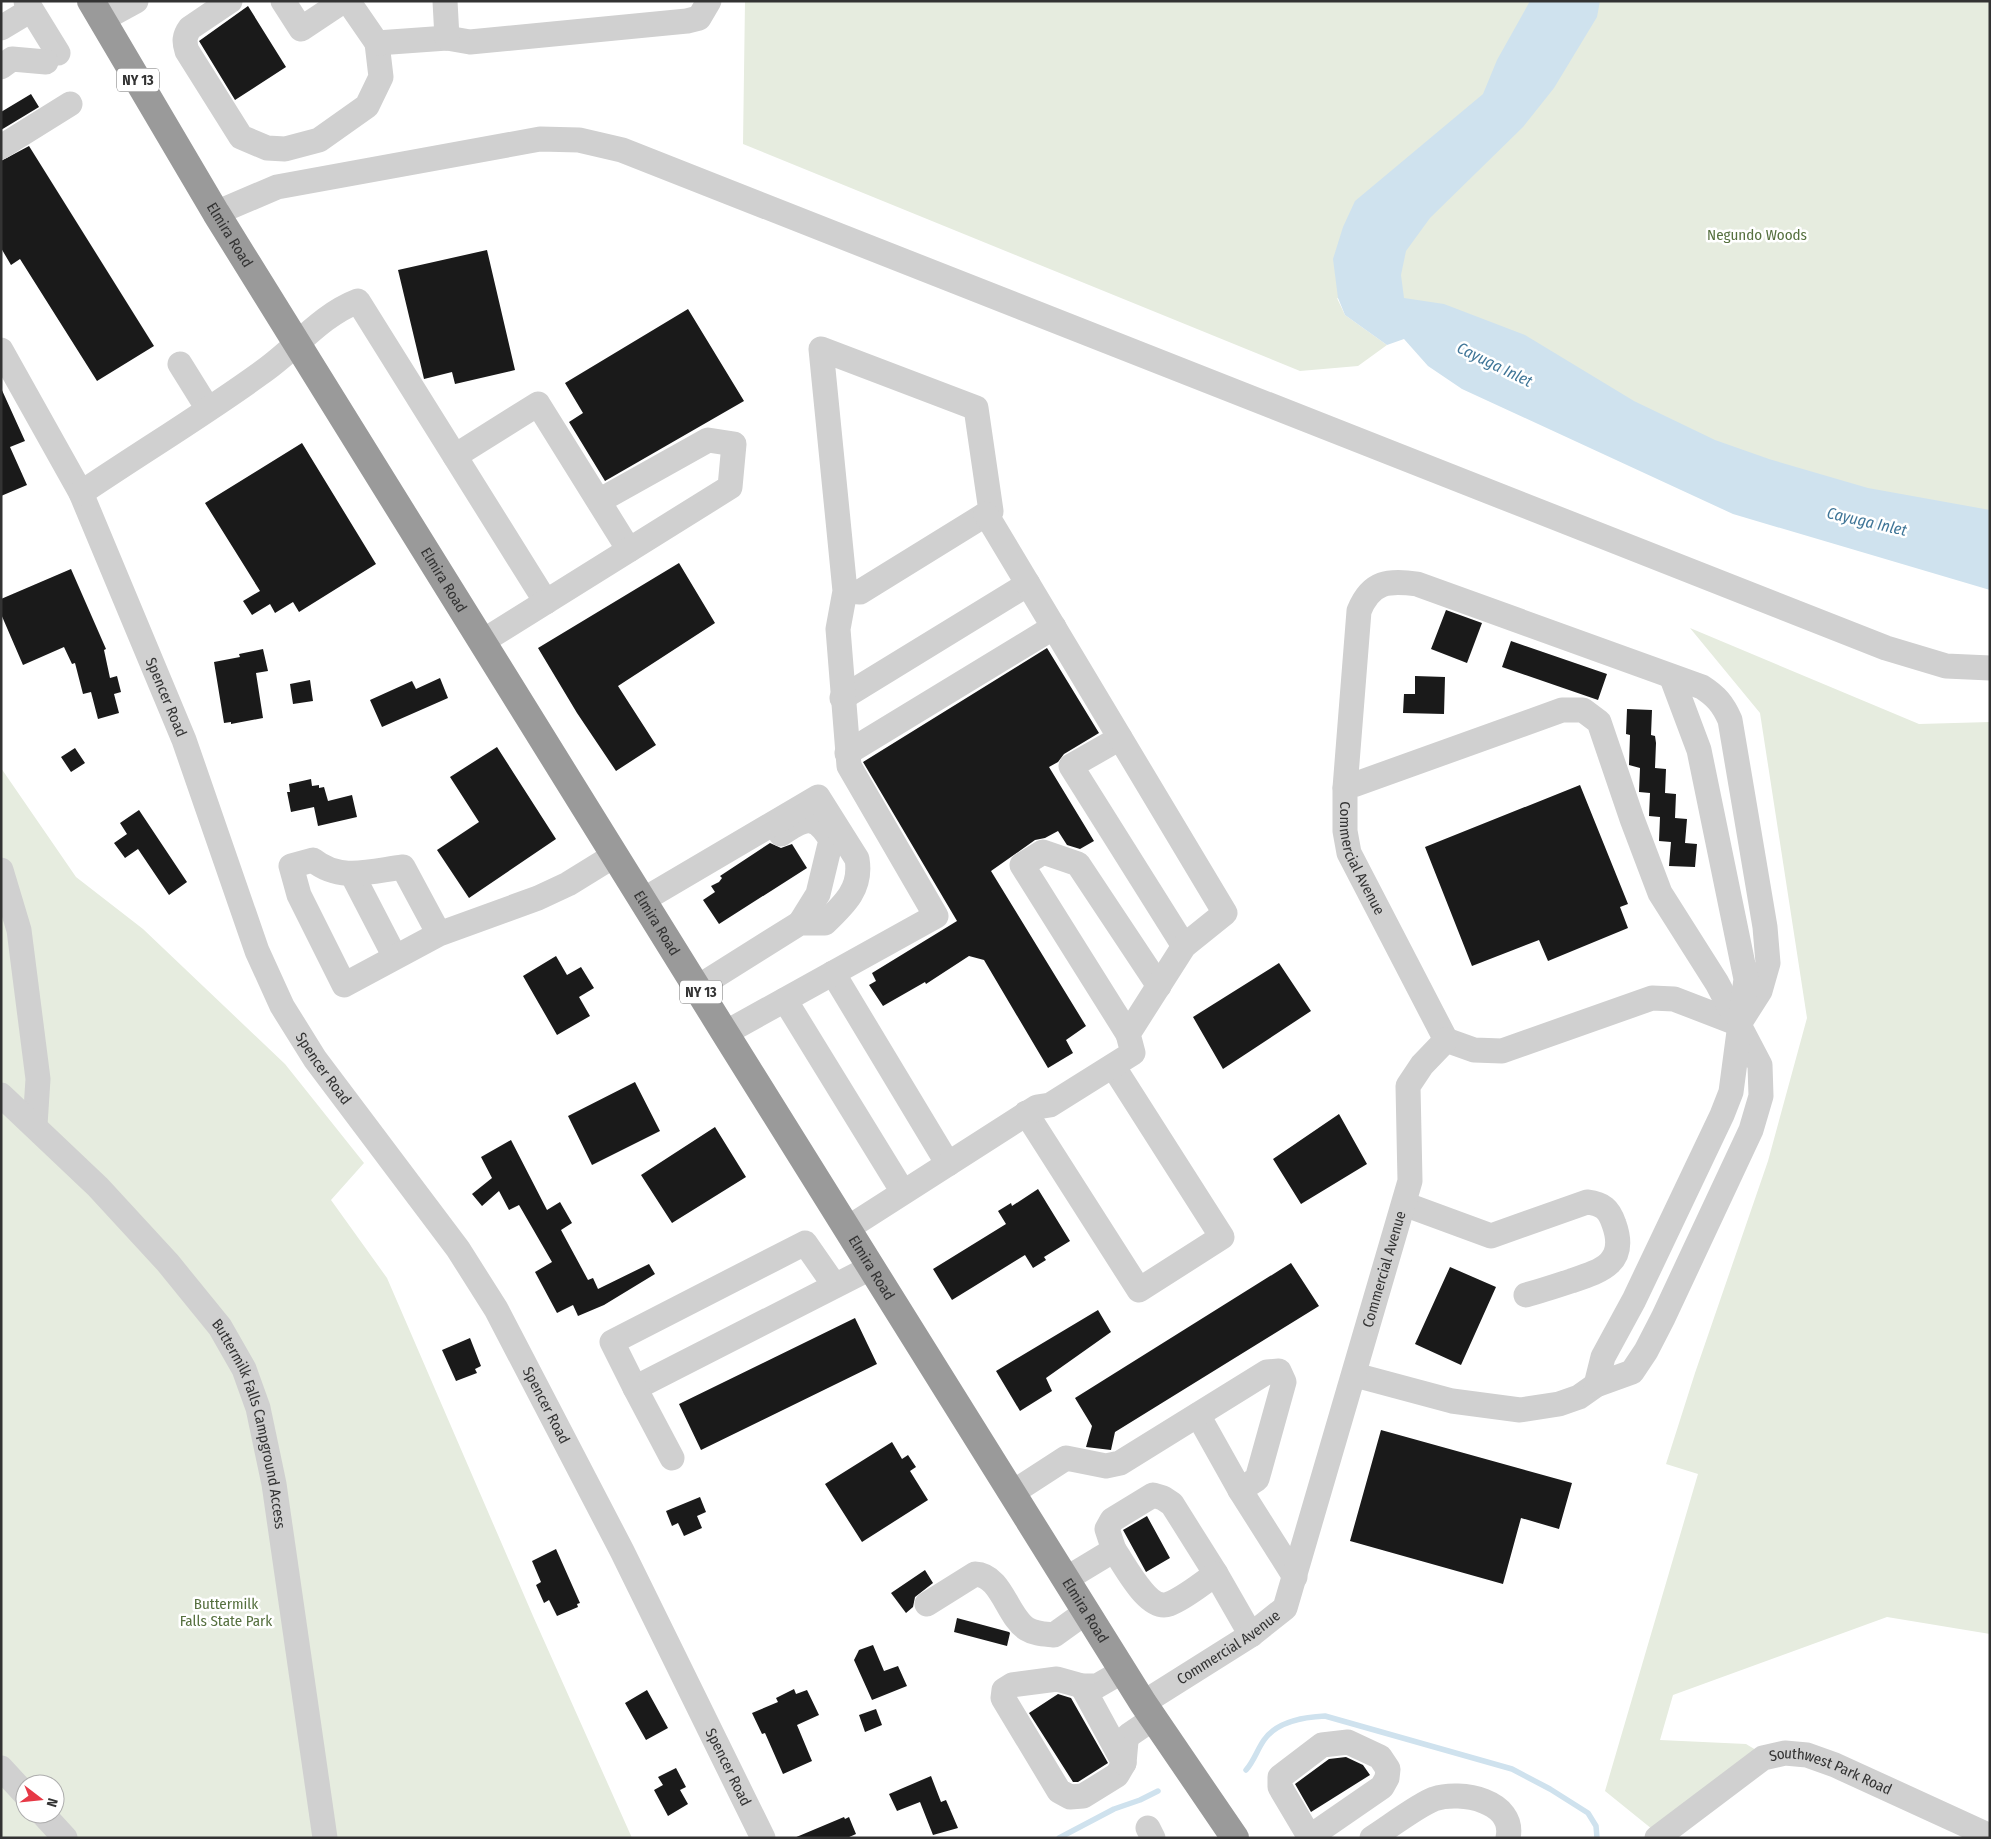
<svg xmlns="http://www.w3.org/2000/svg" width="1991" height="1839" viewBox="0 0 1991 1839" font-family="'Fira Sans Condensed',sans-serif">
<rect width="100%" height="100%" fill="#fff"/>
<!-- green -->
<path fill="#e6ecdf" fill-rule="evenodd" d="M745,1H1990V549L1337,298L1345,315L1387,345L1358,366L1300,371L743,144Z
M1690,628L1919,724L1990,722V1634L1887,1617L1673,1695L1660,1740L1746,1744L1756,1750L1652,1829L1605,1791L1698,1474L1666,1464L1695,1373L1768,1161L1807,1018L1760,713Z
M1,768L76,877L143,929L285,1064L364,1163L331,1200L387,1278L533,1616L632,1838H1ZM25,1784H55V1814H25Z"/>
<!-- water -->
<path fill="#cfe2ee" d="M1530,1H1600L1597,17L1554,88L1523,127L1430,218L1406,251L1401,275L1404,298L1444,304L1525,335L1634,401L1715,440L1769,459L1868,488L1990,510V590L1733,514L1462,389L1428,366L1404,339L1387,345L1345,315L1338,298L1333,259L1343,227L1355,201L1483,94L1497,60Z"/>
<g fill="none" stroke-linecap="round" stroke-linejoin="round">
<!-- stream -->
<path stroke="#cfe2ee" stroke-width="5.5" d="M1246,1770C1254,1761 1257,1750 1264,1740C1277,1721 1304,1717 1325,1716L1512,1769L1550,1789L1588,1813L1596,1826L1597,1838
M1059,1838L1114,1809L1140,1800L1158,1791"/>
</g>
<!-- building -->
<path fill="#1a1a1a" d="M248,6L286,67L235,100L199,41Z
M31,94L39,107L1,130V112Z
M29,146L154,346L97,381L20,259L11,265L1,248V161Z
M487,250L515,370L455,384L452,372L424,379L398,270Z
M688,309L744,401L605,481L569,422L583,413L565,383Z
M1,388L25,441L10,447L27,485L1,496Z
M302,443L376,564L299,612L293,602L275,613L270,604L252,615L243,601L260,591L205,503Z
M679,563L715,623L618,686L656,745L616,771L577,713L538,648Z
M71,569L106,649L104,650L110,678L117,676L121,692L114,694L119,713L98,719L91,692L83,694L75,663L72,664L64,647L23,665L1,614V599Z
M1446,610L1482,623L1467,663L1431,649Z
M1511,641L1607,674L1598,700L1502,667Z
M1047,648L1099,733L1064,754L1058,762L1049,767L1094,841L1080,849L1067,845L1058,831L1045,838L1035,840L991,871L1086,1026L1066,1040L1073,1053L1048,1068L984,960L969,956L926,984L925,982L883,1006L869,985L876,981L872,973L957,921L863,762Z
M263,649L268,671L256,673L263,718L231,724V722L224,723L214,662L240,657L239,654Z
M1415,676L1445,677L1444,714L1403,713L1404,694H1415Z
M440,678L448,698L382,727L370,700L412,681L416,689Z
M310,680L313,701L293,704L290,684Z
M1627,709L1652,710L1651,735L1655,736L1656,743L1655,768L1666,769L1665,793L1676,794L1675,818L1687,819L1685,843L1697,844L1695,867L1669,866L1671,842L1659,841L1660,817L1649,816L1650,793L1639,792L1640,768L1629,765L1630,735L1626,734Z
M497,747L556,839L469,898L437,850L479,822L450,777Z
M75,748L85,763L71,772L61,757Z
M311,779L312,786L319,785V788L324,787L328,801L352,795L357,817L318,826L314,807L291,812L287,792H290L289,784Z
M1580,785L1628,904L1620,907L1628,928L1548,961L1539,940L1472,966L1425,847Z
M139,810L187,882L169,895L138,849L125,858L114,843L127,834L120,823Z
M770,843L781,848L792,844L807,868L719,924L703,900L715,892L711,886L719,882L722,878L720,876Z
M556,956L567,975L581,967L594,988L579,997L590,1016L557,1035L523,976Z
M1279,963L1311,1011L1223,1069L1193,1017Z
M635,1082L660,1131L592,1165L568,1116Z
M1339,1114L1367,1164L1301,1204L1273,1159Z
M715,1127L746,1177L672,1223L641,1175Z
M511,1140L547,1210L560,1202L572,1223L561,1230L588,1280L593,1278L598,1289L649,1264L655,1274L604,1305L578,1316L573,1305L557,1313L535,1272L552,1262L519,1205L509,1210L499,1191L482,1206L472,1194L492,1178L481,1157Z
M1038,1189L1070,1241L1044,1257L1046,1260L1033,1268L1025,1255L952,1300L933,1269L1006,1224L998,1211L1011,1203L1012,1206Z
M1291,1263L1319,1306L1115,1432L1111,1450L1086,1447L1092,1426L1075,1398Z
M1450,1267L1496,1287L1461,1365L1415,1344Z
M1098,1310L1111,1332L1046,1378L1052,1391L1020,1411L996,1371Z
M855,1318L877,1364L701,1450L679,1404Z
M470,1338L481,1366L475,1369L477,1373L456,1381L442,1350Z
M1381,1430L1572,1483L1559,1529L1521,1518L1503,1584L1350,1541Z
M892,1442L902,1459L908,1455L916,1467L910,1471L928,1500L862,1542L825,1484Z
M700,1497L706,1512L697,1516L702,1528L684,1536L678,1523L672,1526L666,1511Z
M1147,1516L1170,1558L1146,1572L1123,1530Z
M556,1549L580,1603L577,1604L578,1607L557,1616L549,1600L544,1603L536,1585L541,1582L532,1561Z
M925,1570L933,1583L915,1597L913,1607L906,1613L891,1593Z
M957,1618L1009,1632L1010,1633L1007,1646L954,1632Z
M873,1645L884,1671L898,1666L907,1686L872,1700L854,1660L859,1650Z
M794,1689L796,1694L807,1690L819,1715L797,1725L812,1761L783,1774L765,1733L762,1734L752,1713L778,1702L776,1698Z
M647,1690L668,1728L646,1740L625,1703Z
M1058,1694L1071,1698L1108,1763L1078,1782H1073L1029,1713Z
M876,1709L882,1725L865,1732L859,1715Z
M1346,1757L1363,1765L1370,1775L1311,1812L1295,1784L1329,1759Z
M676,1768L686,1787L680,1790L688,1804L668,1816L654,1790L663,1785L658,1777Z
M931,1776L941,1802L946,1800L958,1828L933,1835L920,1802L897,1811L889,1794Z
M844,1817L845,1819L849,1817L856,1834L847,1838H794Z"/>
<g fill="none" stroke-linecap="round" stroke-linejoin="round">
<!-- minor -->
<g stroke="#d0d0d0" stroke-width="25">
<path d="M26,1L58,53"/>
<path d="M230,1L190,28C184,36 184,42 187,51L241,137L267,148L285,149L319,140L367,106L381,77L377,43"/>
<path d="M283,1L301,29L343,1"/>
<path d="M348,1L377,43L447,38L470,42L687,21L699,18L709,1"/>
<path d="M445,1L447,38"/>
<path d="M103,19L136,1"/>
<path d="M1,28L31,10"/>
<path d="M1,67L12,59L46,62"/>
<path d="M1,147L70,104"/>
<path d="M216,213L277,187L540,139L579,140L622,150L1886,648L1946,666L1990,668"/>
<path id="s1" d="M1,350L81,493L184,740L257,951L282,1006L315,1059L458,1249L496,1309L622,1551L763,1838"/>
<path d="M180,364L208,409"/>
<path d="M455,456L538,404L629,550"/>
<path d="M81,493C140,453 203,415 261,373C295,350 319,316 358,301L546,602"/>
<path d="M483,641L730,487L734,444L708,440L599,501"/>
<path d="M842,698L1028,584"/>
<path d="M1120,738L1071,766L1184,946"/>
<path d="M847,753L1054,627"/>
<path d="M1345,788L1359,611C1371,581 1389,580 1417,584L1702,687C1716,696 1723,704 1730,720L1765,927L1768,963L1760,991L1739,1024"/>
<path d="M781,834C805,818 814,813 831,840L818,894L800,923"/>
<path d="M1,870L19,930L38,1079L35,1125"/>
<path d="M352,874L395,957"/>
<path d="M643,900L818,797L857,859C862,888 845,904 825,923H800L698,987"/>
<path d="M439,934L403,867C371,871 340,882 313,860L291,866L299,895L344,985L439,934L538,898L568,884L615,855"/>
<path d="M833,973L948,1164"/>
<path d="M785,1000L903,1192"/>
<path d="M725,1033L936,916L849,766L838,629L845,591L821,349L976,408L991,511L860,592L845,591"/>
<path d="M1128,1034L1022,865L1043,852L1078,864L1159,986"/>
<path d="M1446,1040L1474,1050L1502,1051L1652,998L1674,999L1739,1024"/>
<path id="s2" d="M1,1095L98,1187L168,1263L220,1327L244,1369L258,1408L274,1484L325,1838"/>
<path d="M1026,1113L1139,1290L1222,1237L1113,1066"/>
<path d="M1404,1204L1491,1236L1587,1202C1603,1204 1609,1209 1614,1224C1628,1263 1601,1271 1571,1281C1556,1286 1541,1291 1526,1295"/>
<path d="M848,1228L1037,1107L1050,1105L1133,1053L1128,1034L1184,946L1225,913L986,514"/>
<path d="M835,1286L805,1243L612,1342L635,1388L872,1267"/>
<path id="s3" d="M1355,1375L1452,1401L1520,1410L1559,1404L1579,1397L1596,1385L1632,1372L1646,1351L1663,1318L1751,1130L1761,1096L1760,1065L1717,983L1660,893L1632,819L1599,722L1583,710H1562L1345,788V831L1349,853L1446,1040"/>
<path d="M1596,1385L1603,1357L1634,1300L1722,1115L1731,1092L1746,979L1699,750L1672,678"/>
<path d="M635,1388L672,1458"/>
<path d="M1198,1415L1240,1490"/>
<path d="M1012,1493L1066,1458L1106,1466L1120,1463L1267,1372L1279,1371L1284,1382L1257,1479L1240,1490L1295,1577"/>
<path d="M1114,1550L1107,1529L1112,1520L1153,1495L1163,1498L1172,1504L1216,1574"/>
<path d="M1066,1579L1114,1550C1125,1565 1148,1612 1169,1604C1185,1598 1201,1584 1216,1574L1251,1635"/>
<path d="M927,1604L975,1574C1002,1575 1007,1617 1027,1629C1035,1634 1045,1634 1054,1635L1086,1612"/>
<path d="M1123,1671L1097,1686H1082L1057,1679L1012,1685L1004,1690L1003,1698L1059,1791L1070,1797L1083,1796L1117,1775L1124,1763L1126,1741L1129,1735L1154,1718"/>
<path d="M1082,1686L1124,1763"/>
<path id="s4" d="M1143,1703L1251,1635L1285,1608L1410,1181L1408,1086L1422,1065L1446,1040"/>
<path d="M1,1768L25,1794"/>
<path d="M43,1814L65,1838"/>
<path d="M1148,1828L1153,1838"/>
<path d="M1308,1838L1382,1787L1387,1778L1388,1769L1380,1757L1348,1742L1322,1745L1280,1777V1787L1309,1836"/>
<path d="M1372,1838C1388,1828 1418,1805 1434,1799C1461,1790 1516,1801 1508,1838"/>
<path id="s5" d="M1657,1838L1763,1758L1785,1753L1807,1755L1835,1765L1990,1836"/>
</g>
<!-- highway -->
<path stroke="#9a9a9a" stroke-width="28" id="s6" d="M91,1L216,213L725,1033L1143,1703L1235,1838"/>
</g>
<g text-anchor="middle" stroke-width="5" stroke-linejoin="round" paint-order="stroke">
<!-- shield labels -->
<g fill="#fff" stroke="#707070" stroke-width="1">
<rect x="117" y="68.5" width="42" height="23" rx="4"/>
<rect x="680" y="980.5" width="42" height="23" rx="4"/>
</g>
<g font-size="14" font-weight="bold" fill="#333">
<text x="138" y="85">NY 13</text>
<text x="701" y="997">NY 13</text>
</g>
<!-- street labels -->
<g font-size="15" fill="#333" stroke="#fff">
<text dy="5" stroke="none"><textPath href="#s6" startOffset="272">Elmira Road</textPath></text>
<text dy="5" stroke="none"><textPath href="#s6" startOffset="678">Elmira Road</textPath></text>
<text dy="5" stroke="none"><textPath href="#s1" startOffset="385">Spencer Road</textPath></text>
<text dy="5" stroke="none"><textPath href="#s3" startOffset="1351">Commercial Avenue</textPath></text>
<text dy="5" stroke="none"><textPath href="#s6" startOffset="1082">Elmira Road</textPath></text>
<text dy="5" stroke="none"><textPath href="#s1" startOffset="790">Spencer Road</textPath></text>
<text dy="5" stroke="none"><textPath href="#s6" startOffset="1488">Elmira Road</textPath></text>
<text dy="5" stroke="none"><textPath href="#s4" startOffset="524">Commercial Avenue</textPath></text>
<text dy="5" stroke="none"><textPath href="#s1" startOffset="1195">Spencer Road</textPath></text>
<text dy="5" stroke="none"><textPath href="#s2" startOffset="422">Buttermilk Falls Campground Access</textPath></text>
<text dy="5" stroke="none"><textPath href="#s6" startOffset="1892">Elmira Road</textPath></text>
<text dy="5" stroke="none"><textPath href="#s4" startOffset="102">Commercial Avenue</textPath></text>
<text dy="5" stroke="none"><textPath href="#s1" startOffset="1600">Spencer Road</textPath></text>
<text dy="5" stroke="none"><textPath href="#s5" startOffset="204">Southwest Park Road</textPath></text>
</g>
<!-- park labels -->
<g font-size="15" fill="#56703f" stroke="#fff">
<text x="1757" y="240">Negundo Woods</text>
<text x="226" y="1609">Buttermilk<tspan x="226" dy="17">Falls State Park</tspan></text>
</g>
<!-- water labels -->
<g font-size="16" font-style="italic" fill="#3f7597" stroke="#fff">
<text transform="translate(1495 364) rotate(26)" y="6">Cayuga Inlet</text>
<text transform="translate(1867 521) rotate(13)" y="6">Cayuga Inlet</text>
</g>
</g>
<!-- border -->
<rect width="1991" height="1839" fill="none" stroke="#333333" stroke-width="5"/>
<!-- north arrow -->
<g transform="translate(40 1799) rotate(106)"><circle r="24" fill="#ffffff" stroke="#adadad"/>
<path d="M0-4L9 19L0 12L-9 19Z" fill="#e63946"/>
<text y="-8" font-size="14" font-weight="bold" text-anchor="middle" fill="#333333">N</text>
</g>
</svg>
